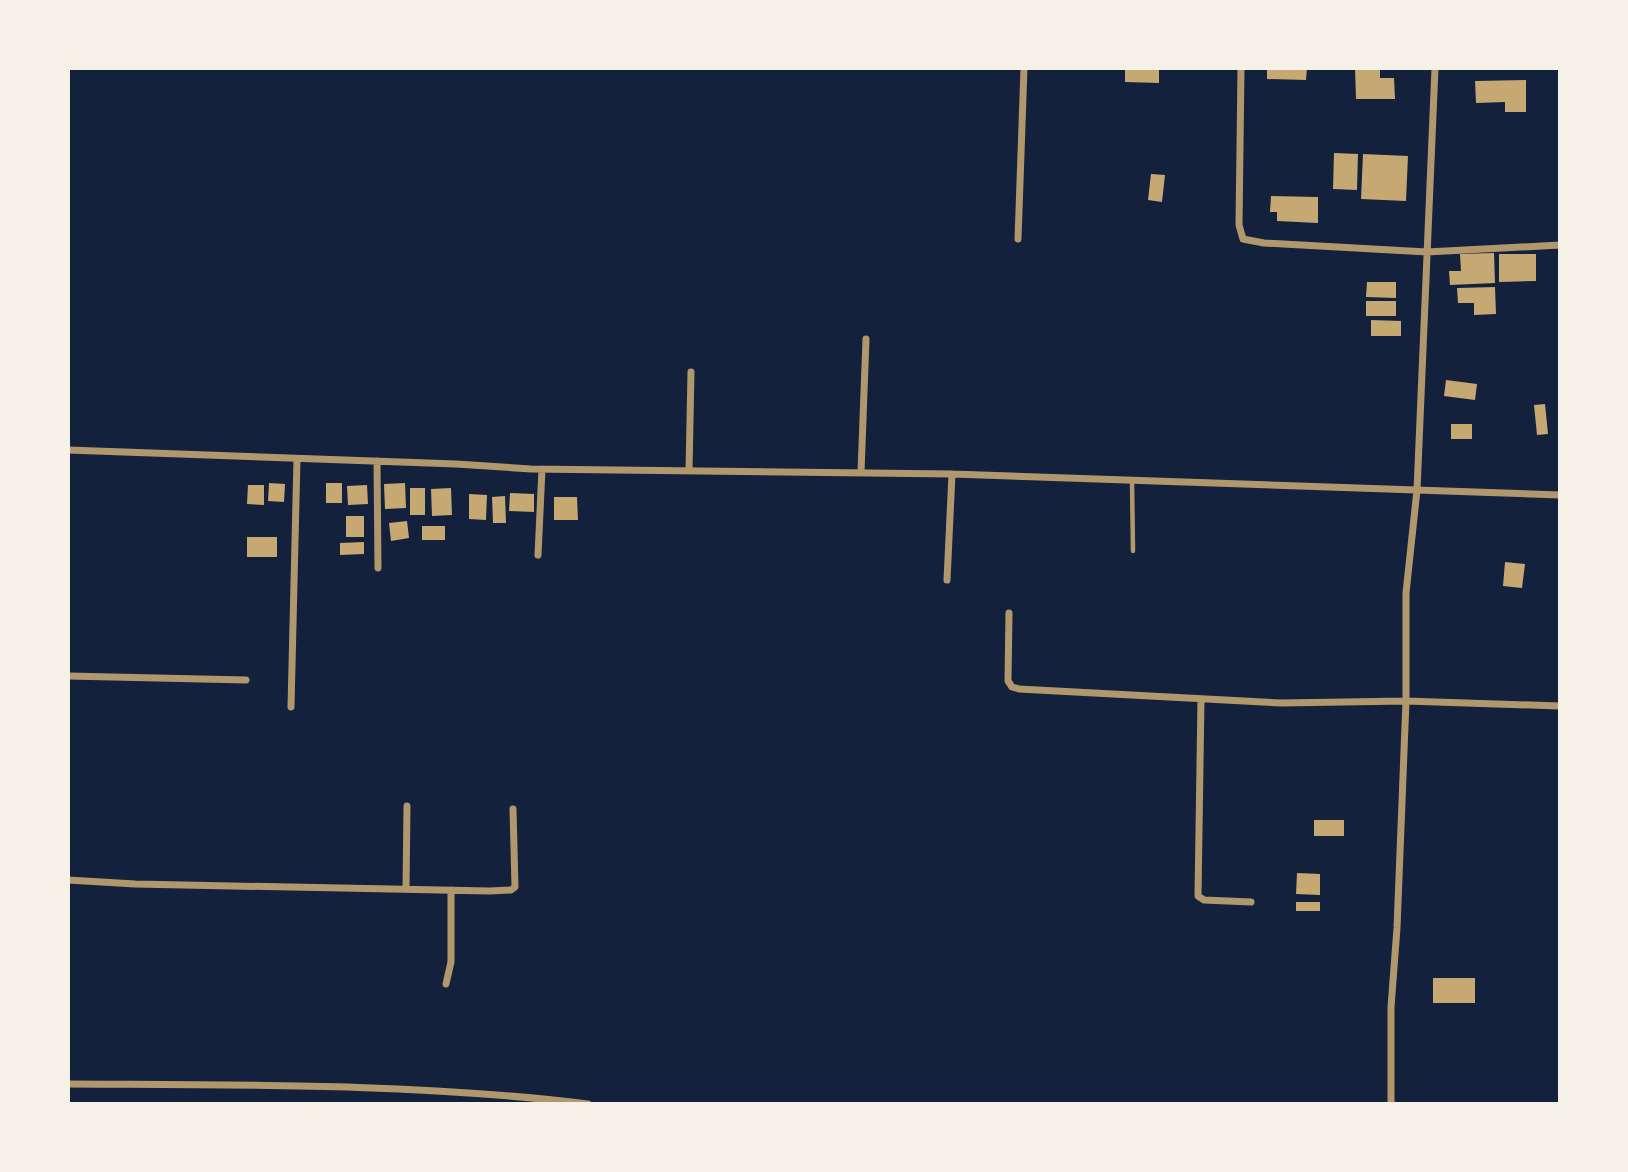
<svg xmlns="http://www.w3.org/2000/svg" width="1628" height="1172" viewBox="0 0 1628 1172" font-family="'Fira Sans',sans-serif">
<rect width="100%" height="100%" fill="#14213d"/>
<!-- building -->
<path fill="#c6a872" d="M1125,68H1159V83L1125,82Z
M1267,68H1307L1306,80L1267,79Z
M1355,68H1380V78H1394L1395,99H1356Z
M1526,80V112H1505V102L1476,103L1475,81Z
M1334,153L1358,154L1357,190L1333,189Z
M1363,154L1408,156L1406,201L1361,199Z
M1151,174L1165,175L1162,202L1148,200Z
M1271,196L1318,197V223L1277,221V212H1270Z
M1494,253L1495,283L1450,285L1449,271H1461L1460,254Z
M1499,254H1536V281L1499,282Z
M1367,282H1396V298L1366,297Z
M1495,287L1496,314L1474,315V303H1458L1457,288Z
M1366,301H1396V316H1366Z
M1371,320L1401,321V336H1371Z
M1446,380L1477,384L1475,400L1444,396Z
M1545,404L1548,434L1537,435L1534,405Z
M1451,424H1472V439H1451Z
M269,483L285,484L284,502L268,501Z
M326,483H342V503H326Z
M405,483L406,508L385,509L384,484Z
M248,485H264V505L247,504Z
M367,485L368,504L348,505L347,486Z
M410,488H425V515H410Z
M451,488L452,515L432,516L431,489Z
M510,493L534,494V512L509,511Z
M469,494L487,495L486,520L469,519Z
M505,496L506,523H493L492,497Z
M554,497H577L578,520H554Z
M346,516H364V537H346Z
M407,521L409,538L391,541L389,523Z
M422,526H445V540H422Z
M247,537H277V557H247Z
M364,542V554L340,555V543Z
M1505,562L1525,564L1522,588L1503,586Z
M1314,820H1344V836H1314Z
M1297,873L1320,874V895L1296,894Z
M1296,902H1320V911H1296Z
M1433,978H1475V1003H1433Z"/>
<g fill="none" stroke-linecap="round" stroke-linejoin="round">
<!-- service -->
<path stroke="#b1986c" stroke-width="4.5" d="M1132,481L1133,551"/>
<!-- minor -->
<path stroke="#b1986c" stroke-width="7" d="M1241,68L1239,225L1243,239L1264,243L1427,252L1560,245
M1018,239L1024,68
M68,450L456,464L531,469L952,474L1560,495
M377,461L378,568
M689,471L691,372
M861,472L866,339
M538,555L542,469
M947,580L952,474
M1009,613L1008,681L1012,687L1019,689L1281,703L1406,701L1560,706
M68,676L246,680
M1201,699L1198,896L1204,900L1251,902
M291,707L297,459
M68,880L135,884L490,891L511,890L515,887L513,809
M406,889L407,806
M446,984L451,962V890
M68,1084C242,1085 415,1083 588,1104
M1391,1104V1007L1397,928L1406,701V593L1417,490L1435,68"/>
</g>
<!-- border -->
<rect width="1628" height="1172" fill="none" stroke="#f6f1e7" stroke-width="140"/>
</svg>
